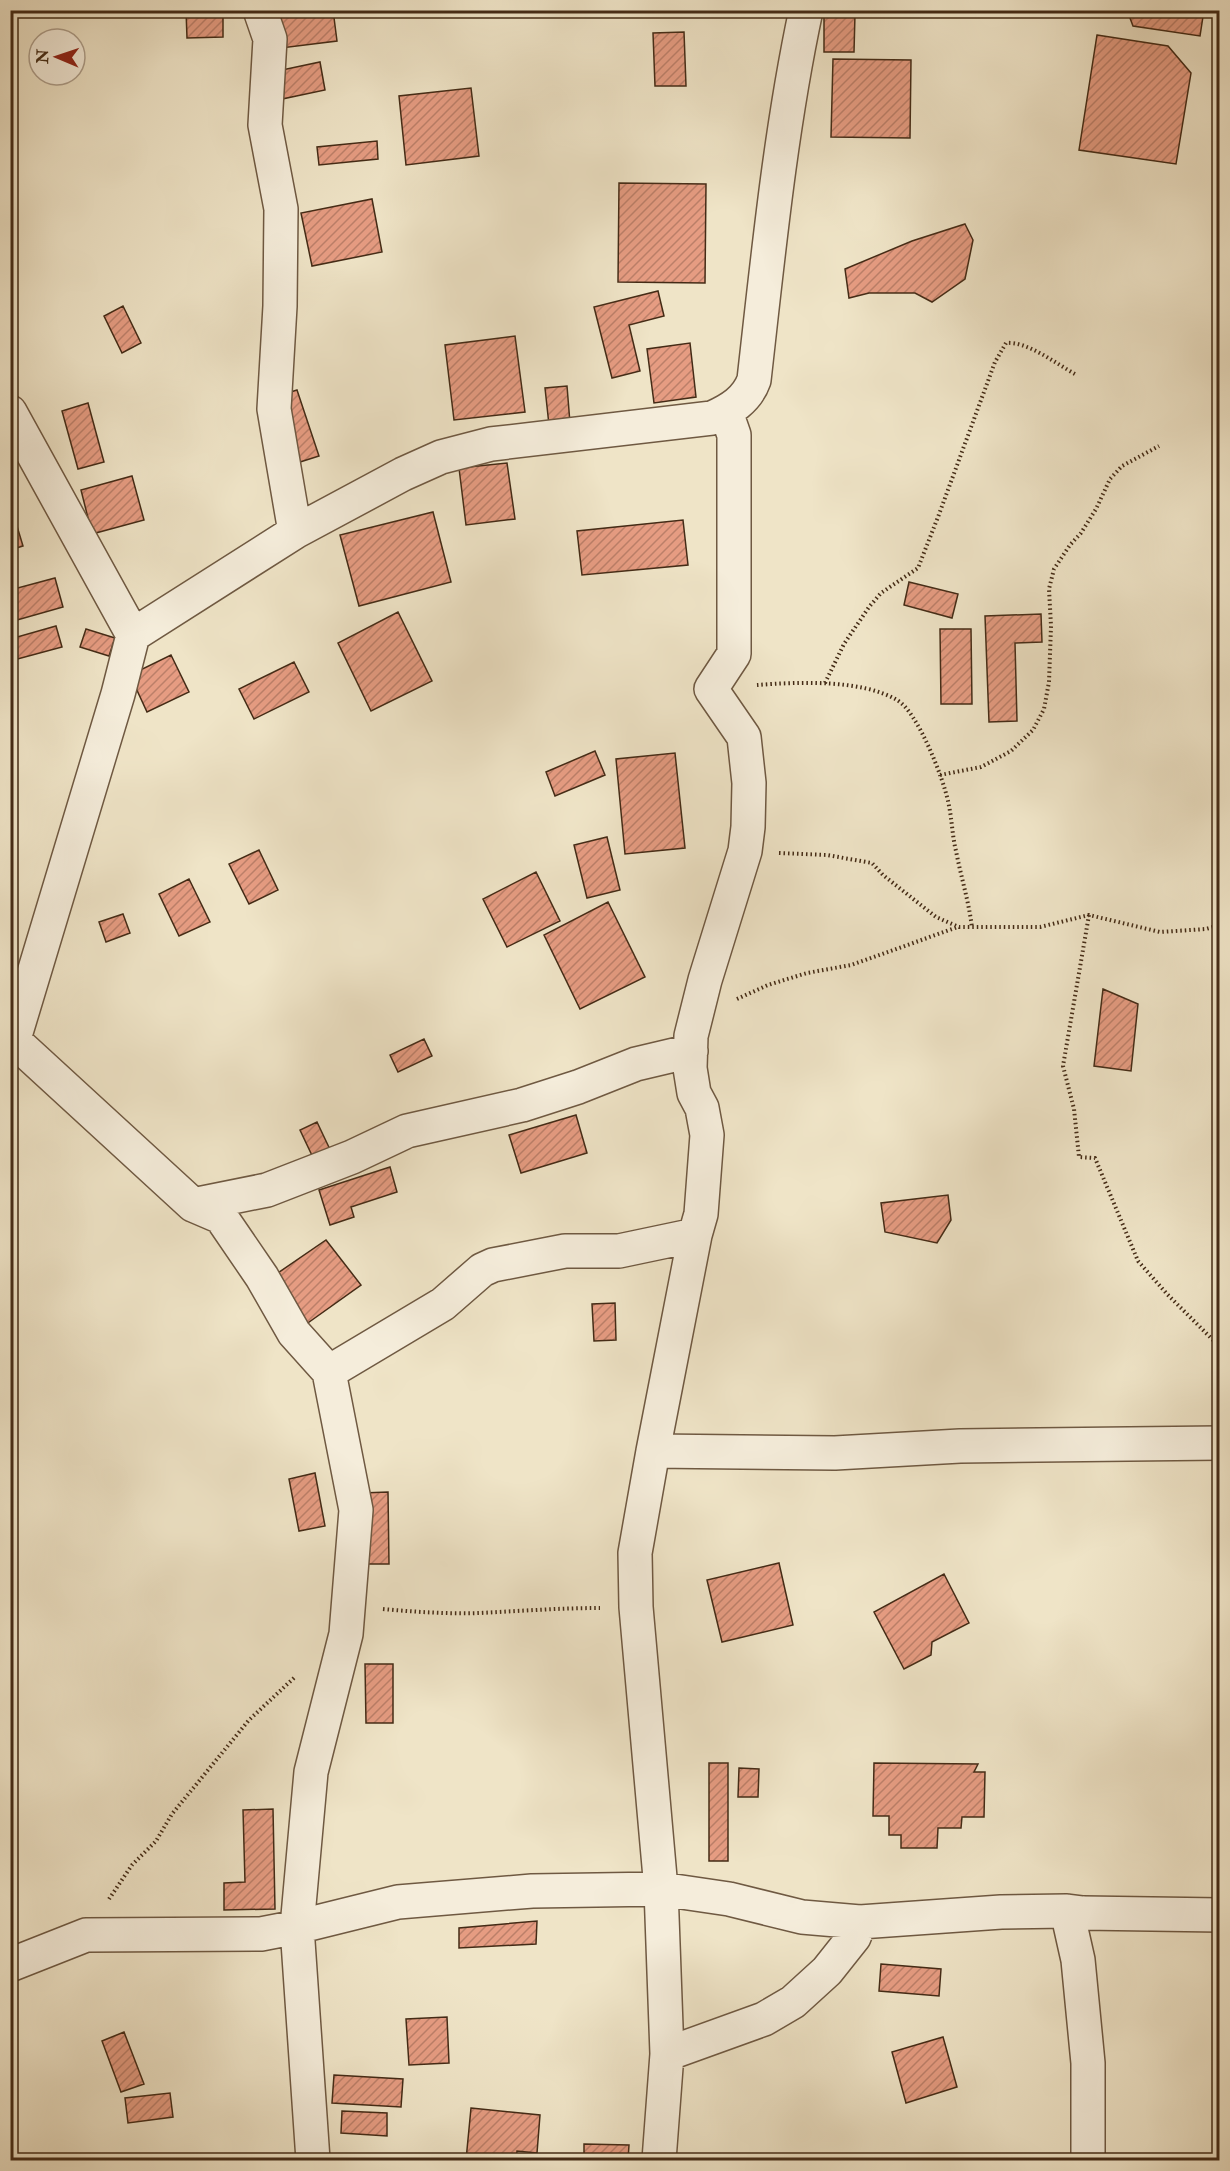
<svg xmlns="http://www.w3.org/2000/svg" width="1230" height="2171" viewBox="0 0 1230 2171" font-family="'IM FELL Double Pica',serif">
<defs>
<pattern id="building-hatch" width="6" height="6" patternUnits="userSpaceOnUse" patternTransform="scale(1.5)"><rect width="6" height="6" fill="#e69c82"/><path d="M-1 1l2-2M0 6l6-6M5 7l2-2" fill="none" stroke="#bc7f69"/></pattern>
</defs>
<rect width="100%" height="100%" fill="#efe4c7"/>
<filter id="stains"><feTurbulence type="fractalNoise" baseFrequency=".00333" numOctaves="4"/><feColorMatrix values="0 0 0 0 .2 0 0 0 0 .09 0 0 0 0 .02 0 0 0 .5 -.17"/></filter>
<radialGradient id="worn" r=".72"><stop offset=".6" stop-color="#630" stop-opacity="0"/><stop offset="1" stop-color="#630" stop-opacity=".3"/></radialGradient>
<!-- building -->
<path fill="url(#building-hatch)" stroke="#442b16" stroke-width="1.5" d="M186,10H223V37L187,38Z
M276,10H333L337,41L281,48Z
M1127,10H1204L1200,36L1133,26Z
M824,14H855L854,52H824Z
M684,32L686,86H655L653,33Z
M1097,35L1168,46L1191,73L1176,164L1079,150Z
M833,59L911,60L910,138L831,137Z
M320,62L325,90L282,99L277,71Z
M471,88L479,156L406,165L399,96Z
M377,141L378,159L319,165L317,147Z
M619,183L706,184L705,283L618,282Z
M372,199L382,252L312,266L301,213Z
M965,224L973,240L965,279L932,302L915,293H869L849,298L845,269L912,241Z
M658,291L664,316L629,325L640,371L612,378L594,307Z
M123,306L141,343L122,353L104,316Z
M515,336L525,412L454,420L445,345Z
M690,343L696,397L654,403L647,349Z
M567,386L570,423L549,425L545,388Z
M297,390L319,456L300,462L278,396Z
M88,403L104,462L78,469L62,411Z
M507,463L515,519L466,525L459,468Z
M132,476L144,520L92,534L81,490Z
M10,503L23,546L10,550Z
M433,512L451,582L359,606L340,535Z
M683,520L688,565L582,575L577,531Z
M55,578L63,607L10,622V590Z
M909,582L958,594L952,618L904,605Z
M398,612L432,681L371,711L338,643Z
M1041,614L1042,642L1015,643L1017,721L989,722L985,616Z
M56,626L62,647L10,661V639Z
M86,629L115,638L109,656L80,647Z
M940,629H971L972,704H941Z
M171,655L189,692L147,712L130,675Z
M294,662L309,692L254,719L239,689Z
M595,751L605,775L555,796L546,772Z
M675,753L685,848L625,854L616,759Z
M607,837L620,890L587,898L574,845Z
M259,850L278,890L249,904L229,864Z
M536,872L560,921L507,947L483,899Z
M189,879L210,922L179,936L159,894Z
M608,902L645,977L580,1009L544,935Z
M123,914L130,933L106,942L99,922Z
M1103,989L1138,1004L1131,1071L1094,1066Z
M424,1039L432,1056L398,1072L390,1055Z
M576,1115L587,1153L521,1173L509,1135Z
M317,1122L334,1158L317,1166L300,1130Z
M390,1167L397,1192L351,1207L354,1217L330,1225L319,1190Z
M948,1195L951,1220L937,1243L885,1232L881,1203Z
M326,1240L361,1285L298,1330L272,1277Z
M615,1303L616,1340L594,1341L592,1304Z
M315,1473L325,1526L299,1531L289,1479Z
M388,1492L389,1564H363L362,1493Z
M779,1563L793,1625L722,1642L707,1580Z
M944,1574L969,1623L932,1642L931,1655L904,1669L874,1612Z
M365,1664H393V1723H366Z
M709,1763H728V1861H709Z
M874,1763L978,1764L974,1772H985L984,1817H962L961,1828H938L937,1848H901V1835H889V1816H873Z
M739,1768L759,1769L758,1797H738Z
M273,1809L275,1909L224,1910V1883L245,1882L243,1810Z
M537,1921L536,1944L459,1948V1928Z
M881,1964L941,1969L939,1996L879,1991Z
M447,2017L449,2063L409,2065L406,2019Z
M124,2032L144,2084L121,2092L102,2041Z
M943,2037L957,2087L906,2103L892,2052Z
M334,2075L403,2079L401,2107L332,2103Z
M170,2093L173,2117L128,2123L125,2098Z
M471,2108L540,2115L537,2153L517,2151L516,2160H466Z
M342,2111L387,2113V2136L341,2133Z
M584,2144L629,2145L628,2160H584Z"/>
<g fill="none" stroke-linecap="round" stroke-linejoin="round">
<!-- minor casing -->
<g stroke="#6f5942" stroke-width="36">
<path id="minor" d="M260,10L270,39L265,125L281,209L280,306L274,409L295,532
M10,412L133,635
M10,1037L193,1205L221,1217L262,1277L294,1333L329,1372L356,1510L346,1634L311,1772L297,1927L313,2160
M14,1039L118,694L133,635L295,532L403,474L441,457L491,444L712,418C730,410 747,400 754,380C768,257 780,132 806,10
M193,1205L267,1190L352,1157L407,1131L522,1105L578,1087L636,1064L691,1051
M329,1372L443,1304L482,1270L493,1265L565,1251H619L695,1235
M653,1451L835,1453L960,1446L1220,1443
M1067,1911L1078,1960L1088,2063V2160
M10,1965L86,1935L261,1934L297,1927L398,1902L532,1891L661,1889L729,1899L802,1917L860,1922L1001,1912L1067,1911L1083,1913L1220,1915
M667,2054L764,2019L793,2002L827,1971L854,1937L860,1922
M659,2160L667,2054L661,1889L636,1607L635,1553L653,1451L695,1235L701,1214L707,1135L702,1108L694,1093L690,1068L691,1036L705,980L745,851L748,827L749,783L744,737L711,689L734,654V435L726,412"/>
</g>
<!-- path -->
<path stroke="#442b16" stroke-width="4" stroke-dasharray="1.5 3" stroke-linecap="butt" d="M825,683L844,644L869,607L881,593L918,568L938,517L995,362L1006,343C1027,341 1055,363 1075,374
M757,685C798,682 861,679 897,700C918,712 943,778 948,801C952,818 952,835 956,851C961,877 969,902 972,928
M940,775L981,767L1011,751L1033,730L1044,709L1049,682L1051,626L1049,589L1054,569L1070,545L1081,533L1096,509L1110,479L1122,466L1159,446
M779,853L827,855L872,863L883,875L936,917L959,927H1040L1089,915L1160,932L1206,929L1220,925
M1089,915L1063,1066L1074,1109L1079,1157L1095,1158L1138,1261L1167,1294L1214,1341L1220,1343
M737,999L768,985L807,973L851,965L958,927
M383,1609C416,1612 448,1614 480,1613C520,1611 560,1608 600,1608
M109,1899L132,1865L156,1841L172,1814L249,1720L296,1676"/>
<!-- minor -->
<use href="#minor" stroke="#f5eddb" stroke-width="33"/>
</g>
<!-- margin -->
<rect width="1230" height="2171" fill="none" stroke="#efe4c7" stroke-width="36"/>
<rect x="12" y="12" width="1206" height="2147" fill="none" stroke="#442b16" stroke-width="3"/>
<rect x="18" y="18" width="1194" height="2135" fill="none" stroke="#442b16" stroke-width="1.5"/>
<!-- north arrow -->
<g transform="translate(57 57) rotate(272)"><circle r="28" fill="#f5eddb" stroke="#ae9f8c" stroke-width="1.5"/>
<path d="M0-4.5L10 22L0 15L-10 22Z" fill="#8f2418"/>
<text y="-9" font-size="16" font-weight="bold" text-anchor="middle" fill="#442b16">N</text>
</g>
<rect width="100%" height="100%" filter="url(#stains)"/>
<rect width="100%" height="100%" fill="url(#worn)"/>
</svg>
